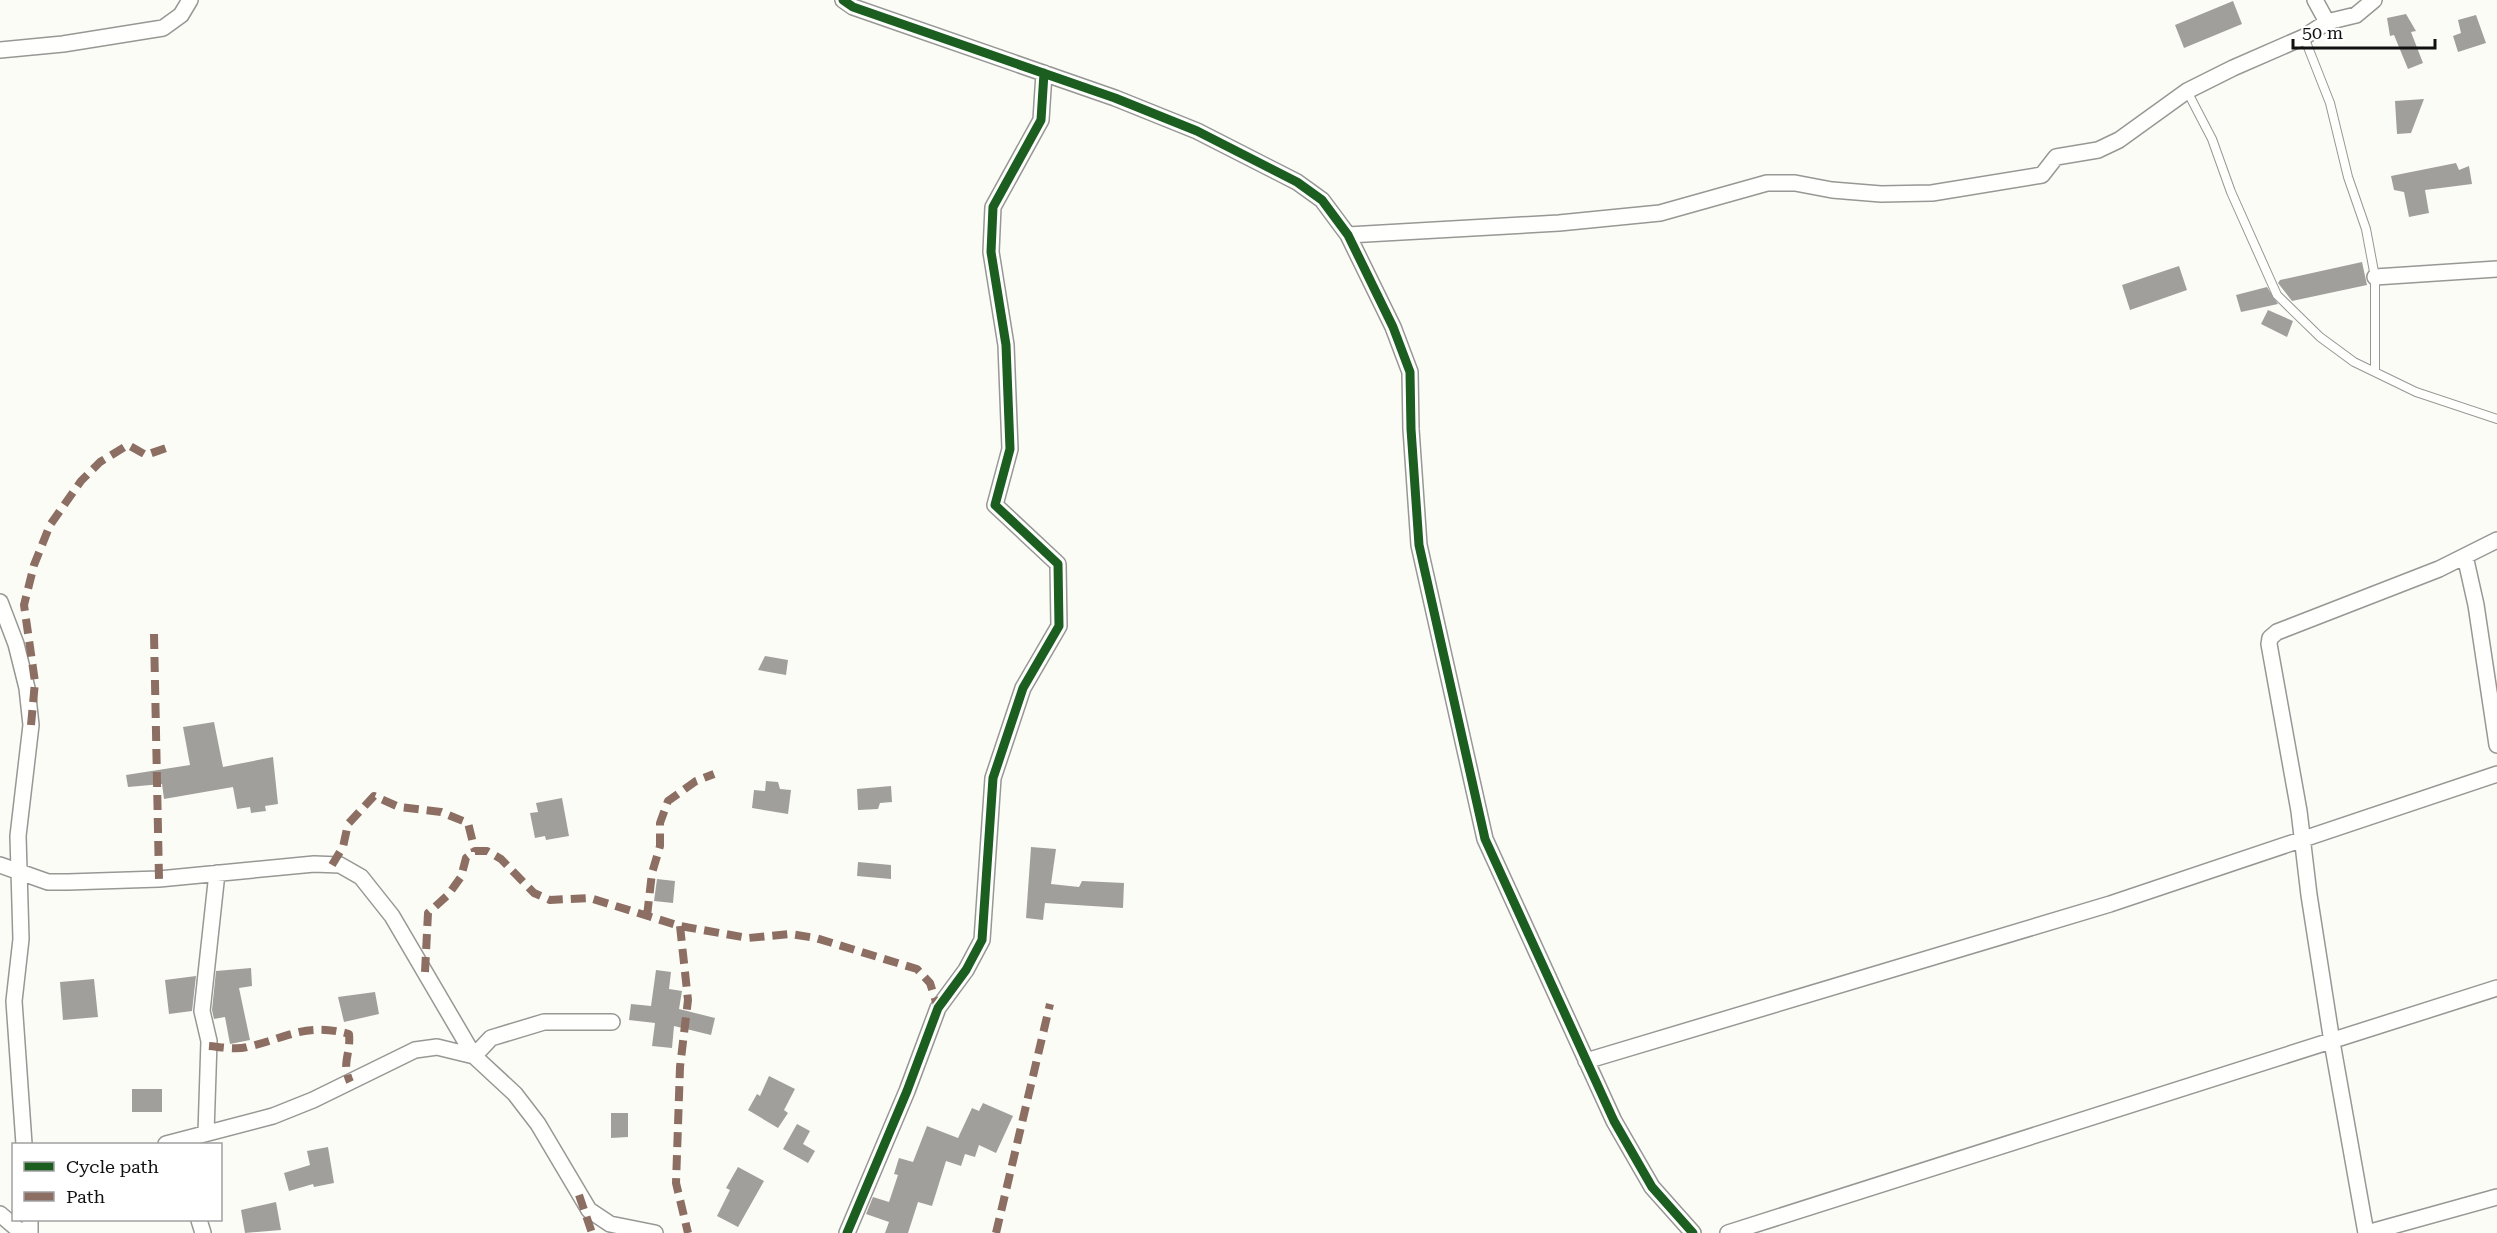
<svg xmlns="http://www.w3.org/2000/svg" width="2497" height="1233" viewBox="0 0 2497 1233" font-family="'Roboto Serif',serif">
<rect width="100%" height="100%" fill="#fcfcf7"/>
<!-- building -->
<path fill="#a19f9b" d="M2233,1L2242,24L2184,48L2175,25Z
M2406,14L2416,31L2411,32L2423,63L2408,69L2394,35L2390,36L2387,18Z
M2476,15L2486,43L2458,52L2453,36L2461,33L2458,20Z
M2424,99L2411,133L2397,134L2395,101Z
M2456,163L2459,170L2469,166L2472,184L2425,190L2429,213L2409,217L2404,192L2394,190L2391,176Z
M2362,262L2367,285L2292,301L2278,283L2280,280Z
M2179,266L2187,290L2130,310L2122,285Z
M2267,287L2278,304L2241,312L2236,295Z
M2268,310L2293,321L2287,337L2261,324Z
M765,656L788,660L786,675L758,670Z
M214,722L223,767L273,757L278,804L265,806L266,811L251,813L250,807L237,809L233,787L164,799L162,784L128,787L126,775L190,765L183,727Z
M766,781L778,782L780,789L791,790L788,814L752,808L754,790L765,791Z
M891,786L892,802L880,803L878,809L858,810L857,789Z
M562,798L569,836L546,840L545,836L535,838L530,813L538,812L536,803Z
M1031,847L1056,849L1051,884L1079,887L1082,881L1124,883L1123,908L1045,903L1043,920L1026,918Z
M858,862L891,865V879L857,876Z
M657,879L675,881L673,903L654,901Z
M251,968L252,986L239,988L250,1040L230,1044L225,1017L214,1019L212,1010L216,971Z
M656,970L671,972L669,989L682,991L679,1009L715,1018L711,1035L674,1026L672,1048L652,1046L655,1023L629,1020L631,1004L651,1006Z
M196,976L192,1011L169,1014L165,980Z
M94,979L98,1017L63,1020L60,982Z
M375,992L379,1014L344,1022L338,997Z
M769,1076L795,1089L784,1110L788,1113L778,1128L748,1110L757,1094L760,1096Z
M132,1089H162V1112H132Z
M983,1103L1013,1116L996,1153L979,1145L975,1157L965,1154L961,1166L946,1161L932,1206L918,1202L908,1233H885L889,1222L866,1214L873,1197L889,1202L898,1175L894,1174L899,1158L913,1162L927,1126L958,1138L972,1108L979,1111Z
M611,1113H628V1137L611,1138Z
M797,1124L810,1131L803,1144L815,1151L808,1163L783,1149Z
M328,1147L334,1183L314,1187L313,1184L289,1191L284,1173L310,1165L307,1151Z
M738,1167L764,1181L738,1227L717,1216L730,1190L726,1188Z
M276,1202L281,1230L245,1233L241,1210Z"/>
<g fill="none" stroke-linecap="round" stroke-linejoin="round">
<!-- service casing -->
<g stroke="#979795" stroke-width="10">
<path id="service" d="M2304,37L2330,103L2348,177L2366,229L2375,277V372
M2187,91L2212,139L2231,192L2277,295L2320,337L2354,362L2416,392L2497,419"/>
</g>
<!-- minor casing -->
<g stroke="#979795" stroke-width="18">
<path id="minor" d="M843,0L853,7L1115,98L1197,131L1297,182L1322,200L1348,235L1393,327L1410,372L1411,429L1419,545L1485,839L1614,1121L1652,1187L1693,1233
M2315,0L2327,22
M0,50L63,44L163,28L181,15L190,0
M1348,235L1559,223L1660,213L1767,183H1795L1832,190L1881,194L1932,193L2042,175L2056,157L2098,150L2119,140L2187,91L2233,68L2304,37L2327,22L2356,15L2374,0
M2375,277L2497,269
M2465,556L2476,605L2497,745
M0,602L16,644L27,688L31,725L18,836L21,939L14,1001L24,1144
M0,865L48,882H68L159,879L314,864L340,865L361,877L392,916L474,1056L515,1094L538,1124L589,1210L610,1224L655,1233
M1586,1061L2110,904L2497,774
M206,1133L209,1041L202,1011L217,873
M166,1144L273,1116L313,1100L415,1050L437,1047L474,1056L491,1038L544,1022H612
M0,1214L22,1233
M30,1220V1233
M199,1220L203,1233
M847,1233L907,1091L938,1008L966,970L982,940L993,778L1023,688L1059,626L1058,564L995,505L1010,449L1006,345L991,252L993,207L1041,120L1044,73
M1728,1233L2497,988
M2366,1233L2332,1042L2309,895L2299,811L2269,644L2270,638L2277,632L2439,569L2497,540
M2367,1233L2497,1197"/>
</g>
<!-- service -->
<use href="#service" stroke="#fffffe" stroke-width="8"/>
<!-- minor -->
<use href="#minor" stroke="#fffffe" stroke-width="15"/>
<!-- quiet -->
<path stroke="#8d6e63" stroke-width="8" stroke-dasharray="15 8" stroke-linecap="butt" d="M154,634L159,879
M31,725L35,682L24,605L34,565L50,525L81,481L100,462L128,445L146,455L166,448
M332,865L343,847L348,824L374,796L399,807L441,812L468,823L475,851
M647,916L652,873L660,846V823L668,801L696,781L714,774
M680,926L688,1000L680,1067L676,1183L688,1233
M425,972L428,913L448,895L461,877L466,858L475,851H487L501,859L534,893L550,900L590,898L680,926L748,938L790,934L816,938L917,969L930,983L938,1008
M209,1046C221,1047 236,1050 247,1047C287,1038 306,1022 349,1034C351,1055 341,1062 350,1082
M579,1195L592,1233
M996,1233L1050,1004"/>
<!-- cycleway casing -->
<g stroke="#fff" stroke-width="13">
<path id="cycleway" d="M843,0L853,7L1115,98L1197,131L1297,182L1322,200L1348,235L1393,327L1410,372L1411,429L1419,545L1485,839L1614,1121L1652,1187L1693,1233
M847,1233L907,1091L938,1008L966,970L982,940L993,778L1023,688L1059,626L1058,564L995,505L1010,449L1006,345L991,252L993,207L1041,120L1044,73"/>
</g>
<!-- cycleway -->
<use href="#cycleway" stroke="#1b5e20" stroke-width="9"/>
</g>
<!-- legend -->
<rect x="12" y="1143" width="210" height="78" fill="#ffffff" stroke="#a0a0a0" stroke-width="1.5"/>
<rect x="24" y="1162" width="30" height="9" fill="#1b5e20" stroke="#a0a0a0" stroke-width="1.5"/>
<text x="66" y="1173" font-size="18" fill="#111111">Cycle path</text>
<rect x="24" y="1192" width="30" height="9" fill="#8d6e63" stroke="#a0a0a0" stroke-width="1.5"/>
<text x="66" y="1203" font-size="18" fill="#111111">Path</text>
<!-- scale -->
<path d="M2293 39v9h142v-9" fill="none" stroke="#111111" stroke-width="3"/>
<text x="2302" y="39" font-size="18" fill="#111111" stroke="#ffffff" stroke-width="4.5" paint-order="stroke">50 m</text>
</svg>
